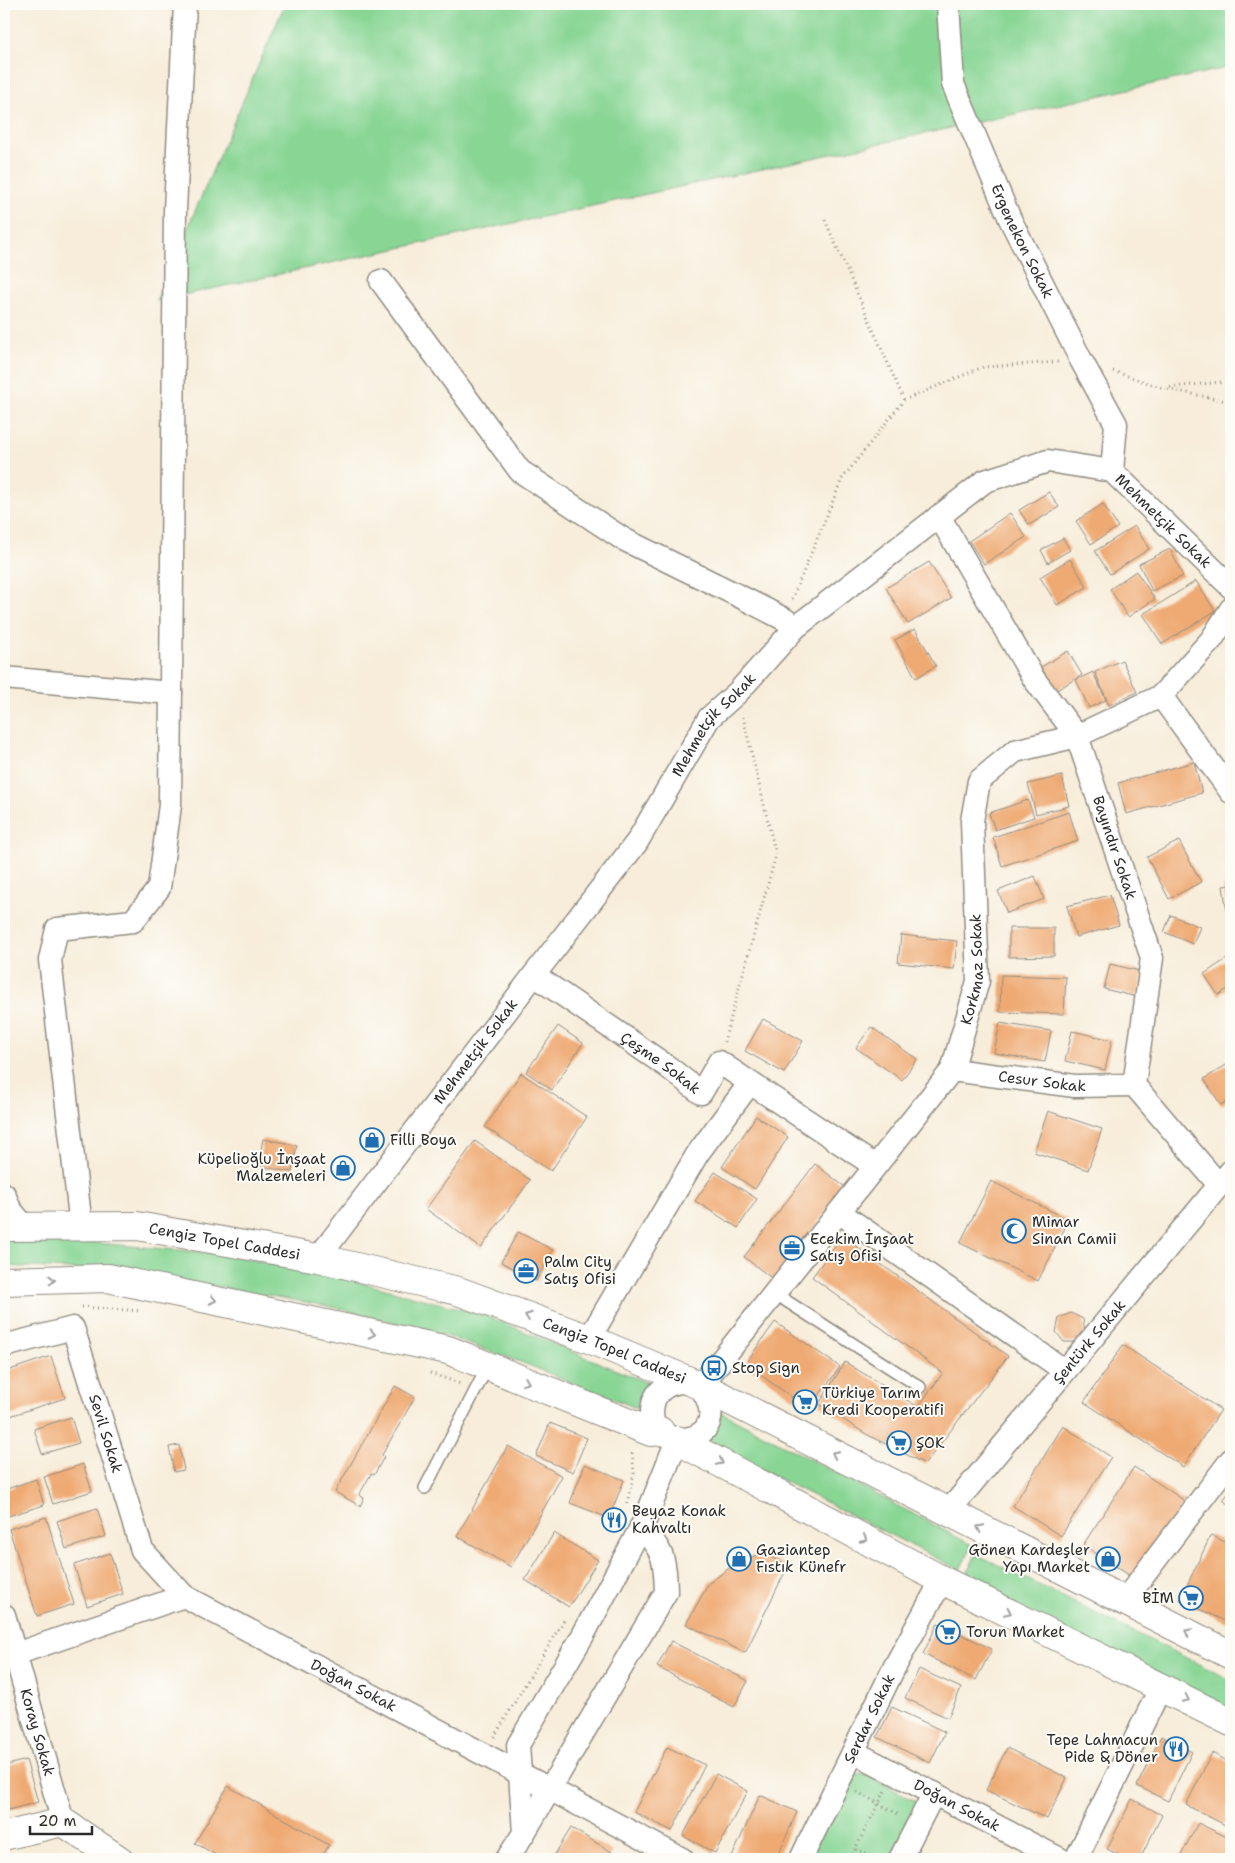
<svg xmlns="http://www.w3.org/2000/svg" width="1235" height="1863" viewBox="0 0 1235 1863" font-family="'Shantell Sans',sans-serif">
<rect width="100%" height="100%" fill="#fdfcf7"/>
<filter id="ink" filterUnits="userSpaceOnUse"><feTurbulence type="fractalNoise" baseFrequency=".02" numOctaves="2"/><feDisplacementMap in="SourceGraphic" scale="10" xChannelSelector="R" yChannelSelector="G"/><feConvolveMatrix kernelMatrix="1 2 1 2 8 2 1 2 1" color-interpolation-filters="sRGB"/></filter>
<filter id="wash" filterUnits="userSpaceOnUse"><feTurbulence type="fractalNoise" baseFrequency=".0096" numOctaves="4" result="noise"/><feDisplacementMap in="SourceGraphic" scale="20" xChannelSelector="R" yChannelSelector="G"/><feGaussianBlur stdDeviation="1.12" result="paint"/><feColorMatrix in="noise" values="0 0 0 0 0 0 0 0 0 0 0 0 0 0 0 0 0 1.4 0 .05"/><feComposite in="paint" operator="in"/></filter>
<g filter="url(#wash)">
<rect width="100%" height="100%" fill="#f7edda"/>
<!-- green -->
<path fill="#88d594" stroke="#5a8060" d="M285,4H1231V67L156,301Z
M4,1235L224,1254L355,1281L487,1316L650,1384L639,1409L523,1363L435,1332L332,1307L209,1285L110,1271L4,1266Z
M719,1411L972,1545L960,1570L706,1442Z
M976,1554L1231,1680V1715L963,1582Z
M857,1774L867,1775L915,1801L917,1806L891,1859H808L849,1778Z"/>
<g id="blocks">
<!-- building -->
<path fill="#efaa73" d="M1049,492L1059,507L1029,525L1019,510Z
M1103,504L1118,527L1091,544L1076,521Z
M1010,513L1026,537L984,564L969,541Z
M1135,526L1149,549L1110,574L1095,551Z
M1063,538L1070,550L1048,563L1041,550Z
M1170,549L1183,576L1152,591L1139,564Z
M1070,559L1087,587L1057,605L1040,577Z
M929,562L951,598L908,624L886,588Z
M1136,571L1155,599L1128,617L1110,589Z
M1196,581L1215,611L1162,644L1143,614Z
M915,629L936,666L916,678L895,640Z
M1068,651L1082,675L1055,691L1041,667Z
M1122,660L1137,692L1109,705L1095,672Z
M1093,672L1106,700L1089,708L1076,680Z
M1194,762L1202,793L1126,814L1118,783Z
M1062,776L1069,806L1036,814L1028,784Z
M1028,800L1034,817L995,830L989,813Z
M1069,812L1078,841L1002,866L993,837Z
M1179,841L1201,882L1169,899L1147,857Z
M1035,876L1044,899L1007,913L998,891Z
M1231,885V926H1229L1223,886Z
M1110,895L1119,925L1076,937L1067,906Z
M1171,915L1200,927L1193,944L1164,932Z
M1009,928H1054V956L1009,957Z
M901,935L957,941L954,969L898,963Z
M1231,956V987L1218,995L1204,974Z
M1110,964L1144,972L1137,997L1104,989Z
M1001,975L1066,977L1064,1014L1000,1012Z
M763,1019L803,1041L784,1073L745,1051Z
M1000,1023L1051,1031L1045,1062L994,1053Z
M558,1026L583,1043L552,1090L526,1072Z
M871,1027L917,1059L902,1080L856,1048Z
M1072,1031L1112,1040L1105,1070L1065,1061Z
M1231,1062V1099L1221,1105L1204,1079Z
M521,1073L587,1117L551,1171L485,1127Z
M1048,1111L1102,1129L1088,1170L1034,1152Z
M756,1116L788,1137L755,1189L722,1167Z
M263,1139L297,1145L292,1172L258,1166Z
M475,1141L530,1180L481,1248L426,1209Z
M815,1164L845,1187L774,1280L744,1257Z
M715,1172L757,1199L738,1228L695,1201Z
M991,1181L1069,1220L1038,1281L960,1243Z
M518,1232L553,1250L536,1281L501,1262Z
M842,1236L1008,1356L925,1464L866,1434L819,1404L845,1362L918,1407L943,1373L812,1277Z
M1071,1313L1083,1319L1085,1332L1077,1342H1064L1056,1332L1059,1318Z
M775,1322L840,1367L809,1409L745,1364Z
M1123,1345L1221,1410L1183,1467L1084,1402Z
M51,1356L65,1398L4,1418V1372Z
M395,1386L415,1397L382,1455L384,1457L374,1475L371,1474L359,1495L364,1498L360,1506L335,1492Z
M71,1417L79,1443L42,1454L34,1429Z
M550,1423L587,1438L573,1472L536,1456Z
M1063,1426L1111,1457L1061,1536L1013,1506Z
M179,1445L184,1470L174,1472L169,1447Z
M508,1446L562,1476L511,1567L457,1536Z
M83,1464L92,1491L53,1504L44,1477Z
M585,1464L624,1480L609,1518L570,1503Z
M1134,1467L1185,1501L1135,1579L1083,1545Z
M36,1479L44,1505L5,1517L4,1512V1490Z
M1231,1490V1507L1223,1500Z
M97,1508L106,1536L66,1549L57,1521Z
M46,1517L74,1604L37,1616L9,1529Z
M554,1533L598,1560L569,1607L525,1580Z
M1211,1535L1231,1545V1624L1180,1600Z
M110,1553L123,1594L87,1606L74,1565Z
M763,1553L788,1566L745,1653L686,1624L709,1583L739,1561Z
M938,1623L992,1649L976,1680L923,1654Z
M671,1641L748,1681L734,1707L657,1667Z
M919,1669L961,1688L948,1718L905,1698Z
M892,1707L945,1732L930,1763L877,1737Z
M1161,1736L1192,1752L1168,1801L1137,1786Z
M667,1747L705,1765L672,1831L634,1812Z
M1007,1748L1067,1778L1047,1819L986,1790Z
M1212,1753L1231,1763V1828L1186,1805Z
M26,1760L38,1802L9,1810L4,1792V1766Z
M716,1774L748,1791L715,1853L683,1836Z
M228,1786L329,1845L321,1859H223L195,1843Z
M760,1795L797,1812L776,1859H736L732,1857Z
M1132,1799L1162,1815L1140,1859H1127L1107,1849Z
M1198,1823L1231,1839V1859H1179Z
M571,1828L612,1852L607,1859H552Z"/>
</g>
</g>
<g filter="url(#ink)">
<use href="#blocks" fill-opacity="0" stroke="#918c82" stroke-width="1"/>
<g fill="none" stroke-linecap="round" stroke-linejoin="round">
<!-- service casing -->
<g stroke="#918c82" stroke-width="14">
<path id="service" d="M774,1293L920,1387
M425,1488L488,1366"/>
</g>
<!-- minor casing -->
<g stroke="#918c82" stroke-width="25">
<g id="minor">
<path id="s1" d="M948,4L953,84L1010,219L1081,360L1116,424L1112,471"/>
<path d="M381,281L520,471L623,539L743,598L784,619L796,627"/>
<path id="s2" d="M939,516L1034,679L1077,736L1152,958L1134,1085L1219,1185"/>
<path d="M4,678L171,693"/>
<path d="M1161,696L1231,792"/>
<path id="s3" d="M534,975L668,1067L701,1093L719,1062L875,1166"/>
<path id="s4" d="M952,1070L1075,1086L1134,1085"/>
<path d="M4,1194L10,1209L25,1227"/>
<path d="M839,1212L1065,1371"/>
<path d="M81,1226L50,960L57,929L133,921L159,888L170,805L175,210L185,4"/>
<path id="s5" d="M318,1258L534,975L637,842L709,718L738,692L796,627L985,481L1048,461L1112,471L1231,587"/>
<path d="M589,1339L698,1153L750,1083"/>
<path id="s6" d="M4,1346L73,1328L142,1550L184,1596"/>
<path d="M681,1382L699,1385C744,1448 641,1458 653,1404C656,1390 668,1384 681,1382Z"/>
<path id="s7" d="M699,1385L711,1373L952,1070L978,981L972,821L979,781L1015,751L1077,736L1161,696L1212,639L1231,609"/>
<path id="s8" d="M948,1512L1231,1171"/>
<path d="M1125,1600L1231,1460"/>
<path id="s9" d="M4,1615L63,1822"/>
<path id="s10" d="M4,1658L184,1596L682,1859"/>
<path id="s11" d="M854,1752L1060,1859"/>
<path d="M524,1833L666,1592C665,1558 664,1552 641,1527"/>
<path d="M507,1859L524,1833L518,1745L582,1637L646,1518L677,1440"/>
<path id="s12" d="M801,1859L894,1668L942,1580"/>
<path d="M900,1859L934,1793"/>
<path d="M1076,1859L1161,1687"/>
</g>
</g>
<!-- tertiary casing -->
<g stroke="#918c82" stroke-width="30">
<path id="tertiary" d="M4,1836L63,1822L118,1859"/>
</g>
<!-- primary casing -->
<g stroke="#918c82" stroke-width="30">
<g id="primary">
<path id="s13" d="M4,1227L137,1226L318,1258L458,1291L589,1339L699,1385L1231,1655"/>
<path d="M4,1281L108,1278L448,1350L651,1432L660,1431"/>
<path d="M677,1440L942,1580L1231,1722"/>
</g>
</g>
<!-- path -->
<path stroke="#918c82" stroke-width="3" stroke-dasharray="1 4" stroke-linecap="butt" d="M825,220L904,400
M1113,371L1163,388L1231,381
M1168,389L1231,402
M792,599L842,479L904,400L983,367L1058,362
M724,1042L776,855L743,717
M82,1307L141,1311
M430,1373L461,1384
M627,1503L634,1473L632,1450
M494,1737L565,1618
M857,1792L900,1815
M856,1849L877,1859
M850,1859L885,1791"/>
<!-- service -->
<use href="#service" stroke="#fff" stroke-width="11"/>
<!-- minor -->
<use href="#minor" stroke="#fff" stroke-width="22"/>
<!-- tertiary -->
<use href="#tertiary" stroke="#fff" stroke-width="28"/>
<!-- primary -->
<use href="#primary" stroke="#fff" stroke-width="28"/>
</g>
<!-- one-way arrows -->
<defs><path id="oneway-chevron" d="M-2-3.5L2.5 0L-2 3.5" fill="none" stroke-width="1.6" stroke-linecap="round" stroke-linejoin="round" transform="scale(1.25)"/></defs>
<g stroke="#a0a0a0">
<use href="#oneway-chevron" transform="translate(52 1280) rotate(-1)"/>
<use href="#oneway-chevron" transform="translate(213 1300) rotate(12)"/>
<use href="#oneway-chevron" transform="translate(528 1316) rotate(-160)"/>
<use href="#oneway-chevron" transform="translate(372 1334) rotate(12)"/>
<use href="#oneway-chevron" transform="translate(526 1382) rotate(22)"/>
<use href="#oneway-chevron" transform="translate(835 1454) rotate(-153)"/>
<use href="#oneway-chevron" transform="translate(720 1462) rotate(28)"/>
<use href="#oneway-chevron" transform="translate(980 1528) rotate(-153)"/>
<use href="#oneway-chevron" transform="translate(864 1539) rotate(28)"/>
<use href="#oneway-chevron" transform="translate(1008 1612) rotate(26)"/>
<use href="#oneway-chevron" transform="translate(1188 1632) rotate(-153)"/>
<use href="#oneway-chevron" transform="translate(1186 1699) rotate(26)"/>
</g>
</g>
<!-- icons -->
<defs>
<g id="shop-ring" transform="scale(1.25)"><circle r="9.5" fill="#fdfcf7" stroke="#1f6fb2" stroke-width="1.5"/><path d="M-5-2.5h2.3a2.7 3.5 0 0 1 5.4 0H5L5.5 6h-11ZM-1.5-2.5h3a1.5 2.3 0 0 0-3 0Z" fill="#1f6fb2"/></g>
<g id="mosque-ring" transform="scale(1.25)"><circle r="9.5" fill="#fdfcf7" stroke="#1f6fb2" stroke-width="1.5"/><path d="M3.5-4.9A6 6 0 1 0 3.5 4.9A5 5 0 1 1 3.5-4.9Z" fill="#1f6fb2"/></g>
<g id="office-ring" transform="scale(1.25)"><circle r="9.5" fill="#fdfcf7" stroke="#1f6fb2" stroke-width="1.5"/><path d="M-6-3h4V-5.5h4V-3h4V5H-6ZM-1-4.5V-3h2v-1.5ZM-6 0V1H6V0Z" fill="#1f6fb2"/></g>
<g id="bus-ring" transform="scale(1.25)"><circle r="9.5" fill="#fdfcf7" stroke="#1f6fb2" stroke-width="1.5"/><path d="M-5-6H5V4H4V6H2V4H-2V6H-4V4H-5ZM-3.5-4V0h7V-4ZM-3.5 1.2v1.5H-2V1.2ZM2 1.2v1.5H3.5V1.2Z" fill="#1f6fb2"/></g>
<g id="supermarket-ring" transform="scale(1.25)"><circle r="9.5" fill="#fdfcf7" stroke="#1f6fb2" stroke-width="1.5"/><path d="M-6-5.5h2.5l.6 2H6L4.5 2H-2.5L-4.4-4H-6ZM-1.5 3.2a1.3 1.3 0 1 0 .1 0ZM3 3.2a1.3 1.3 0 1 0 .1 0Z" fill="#1f6fb2"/></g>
<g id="restaurant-ring" transform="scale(1.25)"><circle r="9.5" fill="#fdfcf7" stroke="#1f6fb2" stroke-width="1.5"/><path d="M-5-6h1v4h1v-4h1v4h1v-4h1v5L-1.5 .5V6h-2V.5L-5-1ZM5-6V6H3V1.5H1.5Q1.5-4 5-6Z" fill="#1f6fb2"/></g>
</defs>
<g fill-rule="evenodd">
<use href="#shop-ring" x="372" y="1140"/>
<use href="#shop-ring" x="343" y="1168"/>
<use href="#mosque-ring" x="1014" y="1231"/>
<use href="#office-ring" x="792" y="1248"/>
<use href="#office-ring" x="526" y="1271"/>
<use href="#bus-ring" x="714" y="1368"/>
<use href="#supermarket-ring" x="805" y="1402"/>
<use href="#supermarket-ring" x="899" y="1443"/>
<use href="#restaurant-ring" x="614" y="1520"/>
<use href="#shop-ring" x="739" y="1559"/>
<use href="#shop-ring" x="1108" y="1559"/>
<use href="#supermarket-ring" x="1191" y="1598"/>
<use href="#supermarket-ring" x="948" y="1632"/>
<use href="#restaurant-ring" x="1176" y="1749"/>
</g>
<g text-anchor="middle" stroke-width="4" stroke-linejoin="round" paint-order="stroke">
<!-- street labels -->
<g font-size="15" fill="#2b2b2b" stroke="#fdfcf7">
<text dy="5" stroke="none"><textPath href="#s1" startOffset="252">Ergenekon Sokak</textPath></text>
<text dy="5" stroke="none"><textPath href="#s5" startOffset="1235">Mehmetçik Sokak</textPath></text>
<text dy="5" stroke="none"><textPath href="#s5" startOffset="665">Mehmetçik Sokak</textPath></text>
<text dy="5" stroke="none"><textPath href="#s2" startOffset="378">Bayındır Sokak</textPath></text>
<text dy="5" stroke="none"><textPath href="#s7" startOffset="508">Korkmaz Sokak</textPath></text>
<text dy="5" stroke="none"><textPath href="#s5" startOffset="260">Mehmetçik Sokak</textPath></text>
<text dy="5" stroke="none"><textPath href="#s3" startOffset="154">Çeşme Sokak</textPath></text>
<text dy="5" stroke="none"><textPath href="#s4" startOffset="91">Cesur Sokak</textPath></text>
<text dy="5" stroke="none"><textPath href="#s13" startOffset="222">Cengiz Topel Caddesi</textPath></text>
<text dy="5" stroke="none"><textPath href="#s8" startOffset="221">Şentürk Sokak</textPath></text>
<text dy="5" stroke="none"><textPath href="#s13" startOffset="628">Cengiz Topel Caddesi</textPath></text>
<text dy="5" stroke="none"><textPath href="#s6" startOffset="182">Sevil Sokak</textPath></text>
<text dy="5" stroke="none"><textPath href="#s10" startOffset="382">Doğan Sokak</textPath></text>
<text dy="5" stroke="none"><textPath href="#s12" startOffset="156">Serdar Sokak</textPath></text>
<text dy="5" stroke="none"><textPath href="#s9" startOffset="122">Koray Sokak</textPath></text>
<text dy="5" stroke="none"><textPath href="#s11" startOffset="116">Doğan Sokak</textPath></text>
</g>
<!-- poi labels -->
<g font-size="15" fill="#2b2b2b" stroke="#fdfcf7" text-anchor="start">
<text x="390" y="1145">Filli Boya</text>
<text x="326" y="1164" text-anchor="end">Küpelioğlu İnşaat<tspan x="326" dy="17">Malzemeleri</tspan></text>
<text x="1032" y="1227">Mimar<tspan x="1032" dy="17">Sinan Camii</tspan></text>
<text x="810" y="1244">Ecekim İnşaat<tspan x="810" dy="17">Satış Ofisi</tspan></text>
<text x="544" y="1267">Palm City<tspan x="544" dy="17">Satış Ofisi</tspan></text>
<text x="732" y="1373">Stop Sign</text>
<text x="822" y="1398">Türkiye Tarım<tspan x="822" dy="17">Kredi Kooperatifi</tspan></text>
<text x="916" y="1448">ŞOK</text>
<text x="632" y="1516">Beyaz Konak<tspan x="632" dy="17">Kahvaltı</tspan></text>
<text x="756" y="1555">Gaziantep<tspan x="756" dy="17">Fıstık Künefr</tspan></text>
<text x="1090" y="1555" text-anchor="end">Gönen Kardeşler<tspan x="1090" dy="17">Yapı Market</tspan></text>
<text x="1174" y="1603" text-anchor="end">BİM</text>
<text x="966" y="1637">Torun Market</text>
<text x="1158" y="1745" text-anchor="end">Tepe Lahmacun<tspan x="1158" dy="17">Pide &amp; Döner</tspan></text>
</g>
</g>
<!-- margin -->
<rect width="1235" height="1863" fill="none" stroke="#fdfcf7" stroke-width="20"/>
<!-- scale -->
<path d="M30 1826v8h62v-8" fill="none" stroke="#2b2b2b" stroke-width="2.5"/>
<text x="38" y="1826" font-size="15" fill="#2b2b2b" stroke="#fdfcf7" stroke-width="4" paint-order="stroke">20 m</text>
</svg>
